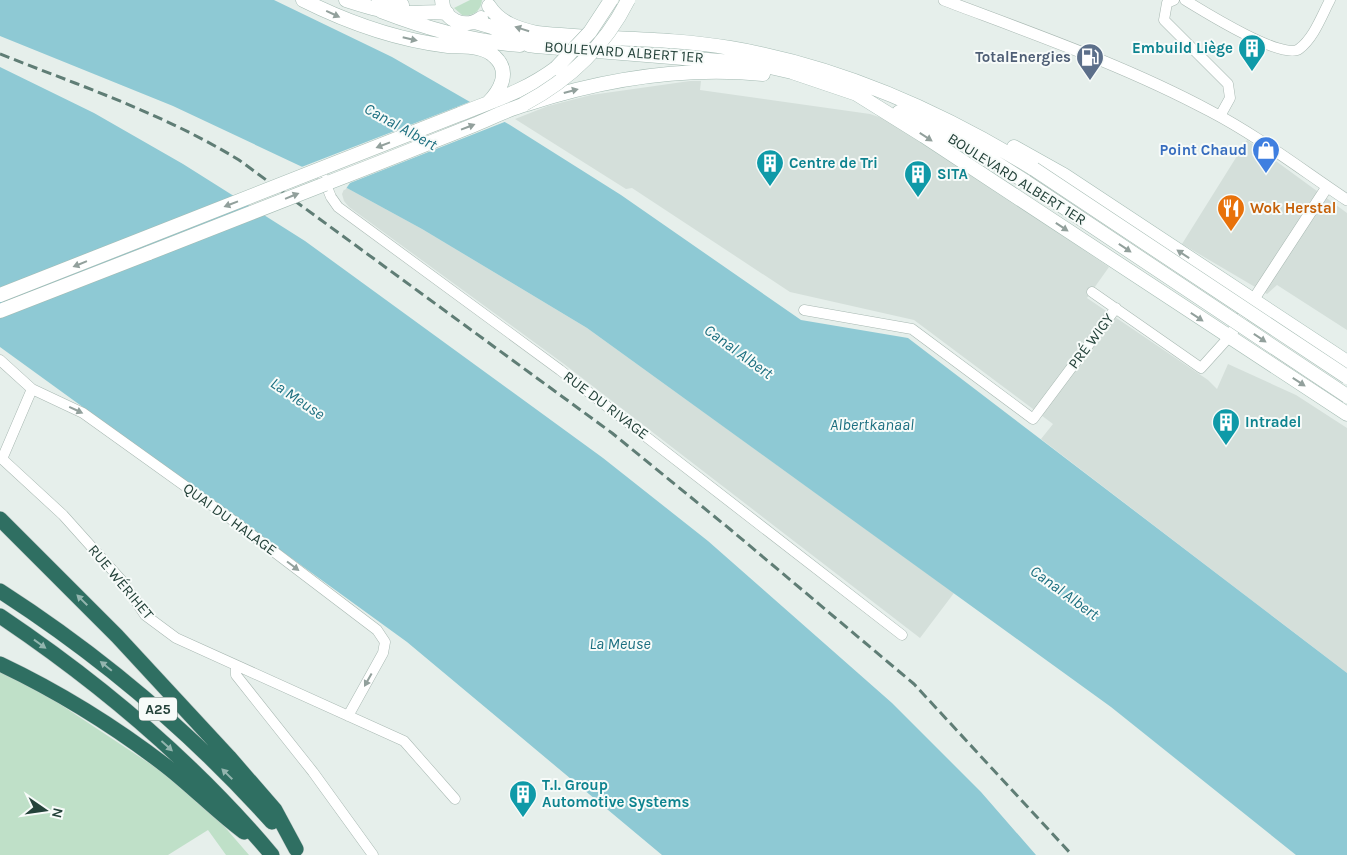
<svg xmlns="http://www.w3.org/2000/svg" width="1347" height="855" viewBox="0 0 1347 855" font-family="Karla,sans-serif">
<rect width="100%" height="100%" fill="#e6efeb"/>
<!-- built -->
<path fill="#d4dfda" d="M690,81H701L700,90L870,114L894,122L1109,267L1087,298L1208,380L1217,389L1228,364L1296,395L1347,428V673L1041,439L1053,424L914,320L790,292L632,188L626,189L515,119L548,106L591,95Z
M1247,140L1347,213V330L1277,285L1267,294L1182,244Z
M345,187L422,229L587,328L954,593L920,638L564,364L349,207L344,201L342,194Z"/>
<!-- green -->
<path fill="#bfe0c8" d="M470,0H482C481,11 473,17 462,15L454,8Z
M0,670L28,683L176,781L223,825L249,855H226L208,830L168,855H0Z"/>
<!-- water -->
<path fill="#8ec9d4" d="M0,0H274L392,57L510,125L621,195L801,320L908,338L1347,673V855H1296L1111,707L587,328L422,229L345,187L173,106L0,36Z
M0,67L94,113L183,164L305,241L603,458L708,541L892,703L981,792L1036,855H662L407,642L0,347Z"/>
<!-- pier -->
<path fill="#e6efeb" d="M472,101L507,121L350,183L345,190L299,168Z"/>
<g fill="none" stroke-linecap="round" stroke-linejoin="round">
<!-- minor casing -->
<g stroke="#a8b8b2" stroke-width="11">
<path id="minor" d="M1174,0L1167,3L1164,20L1228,84L1230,98L1220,116
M1185,0C1203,11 1283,61 1299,49C1314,38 1322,15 1330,0
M320,170L331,197L338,207L560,370L902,635
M1092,292L1201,368L1229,337
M804,310L912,329L1033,419L1116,308
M0,360L32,389L83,413L231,519L377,630L385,642L383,653L348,716
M0,457L63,515L123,582L145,615L176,638L404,741L455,799
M2,459L32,389
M236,667V675L313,772L373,855"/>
</g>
<!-- tertiary casing -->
<g stroke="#a8b8b2" stroke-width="12">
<path id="tertiary" d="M944,0C1034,34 1126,66 1210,111C1258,136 1302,170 1347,200
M1229,337L1327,187"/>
</g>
<!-- secondary casing -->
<g stroke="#a4bbb3" stroke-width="15">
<path id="secondary" d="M303,0C349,23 397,40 448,46C463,47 484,45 495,57C511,72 500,91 488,103
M346,0C368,7 389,14 412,13C424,13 434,11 447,13
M379,0L402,5
M442,0C443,20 465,30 481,18
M489,6C500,23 518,29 537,33C601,40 666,37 730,48C838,66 942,112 1034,169
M381,11C425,28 473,42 520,45
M475,22L492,27L529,45L536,46L757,64L792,72L863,96
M855,93L924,136L1347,414
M899,112L968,145L1026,182
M460,114C495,100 525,91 556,68
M1014,147L1064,175L1347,362
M325,184C375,165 424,145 474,125C491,118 508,109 527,104C604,79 681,66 763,74
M0,311L149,253"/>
</g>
<!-- motorway casing -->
<g stroke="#c2cac8" stroke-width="16">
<path id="motorway" d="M0,519L117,636L229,757L275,810L296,849
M0,591C101,656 192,733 272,822
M0,616C101,684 194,762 272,855
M0,664C59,692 114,726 166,766C193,787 217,812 244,832"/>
</g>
<!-- minor -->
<use href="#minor" stroke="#fff" stroke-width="10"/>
<!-- tertiary -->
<use href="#tertiary" stroke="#fff" stroke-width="11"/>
<!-- secondary -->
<use href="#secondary" stroke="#fff" stroke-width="14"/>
<!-- motorway -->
<use href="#motorway" stroke="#2f6f62" stroke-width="15"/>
<!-- rail -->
<path stroke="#5f7d75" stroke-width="3" stroke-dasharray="10 5" stroke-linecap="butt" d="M0,54C81,86 164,114 239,160L612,433L731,530L914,684L1072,855"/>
<!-- secondary-bridge casing -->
<g stroke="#a4bbb3" stroke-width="15" stroke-linecap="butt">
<path id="secondary-bridge" d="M556,68L590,32L611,0
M524,104C569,80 605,46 628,0
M1034,169L1347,377
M1026,182L1347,396
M149,253L325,184
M0,295L460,114"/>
</g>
<!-- secondary-bridge -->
<use href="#secondary-bridge" stroke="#fff" stroke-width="14"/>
</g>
<!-- one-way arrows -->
<defs><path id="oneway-solid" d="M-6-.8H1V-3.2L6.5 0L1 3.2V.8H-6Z" transform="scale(1.25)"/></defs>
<g fill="#92a09c">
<use href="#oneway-solid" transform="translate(333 14) rotate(25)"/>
<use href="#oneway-solid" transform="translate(522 29) rotate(-162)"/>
<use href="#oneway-solid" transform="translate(410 39) rotate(13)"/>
<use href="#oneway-solid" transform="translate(571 91) rotate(-15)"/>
<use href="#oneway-solid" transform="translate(468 127) rotate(-21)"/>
<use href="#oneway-solid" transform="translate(926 137) rotate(33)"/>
<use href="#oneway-solid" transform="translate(383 145) rotate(159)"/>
<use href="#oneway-solid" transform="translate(292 196) rotate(-22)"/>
<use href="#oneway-solid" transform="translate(231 204) rotate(159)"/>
<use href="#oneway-solid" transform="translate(1062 227) rotate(34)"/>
<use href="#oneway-solid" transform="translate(1125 248) rotate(34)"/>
<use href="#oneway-solid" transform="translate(1183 254) rotate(-146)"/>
<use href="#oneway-solid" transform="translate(80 264) rotate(158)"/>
<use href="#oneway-solid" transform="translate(1197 317) rotate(34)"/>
<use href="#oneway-solid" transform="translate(1260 338) rotate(34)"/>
<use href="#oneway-solid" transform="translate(1299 382) rotate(33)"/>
<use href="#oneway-solid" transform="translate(76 410) rotate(25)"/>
<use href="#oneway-solid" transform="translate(293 566) rotate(37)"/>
<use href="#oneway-solid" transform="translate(368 680) rotate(119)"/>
</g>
<g fill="#93b5ae">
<use href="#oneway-solid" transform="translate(82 600) rotate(-135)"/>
<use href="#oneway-solid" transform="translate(40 644) rotate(36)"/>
<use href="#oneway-solid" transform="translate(106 666) rotate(-141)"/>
<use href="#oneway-solid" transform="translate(167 746) rotate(42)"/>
<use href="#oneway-solid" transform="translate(227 774) rotate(-135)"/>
</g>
<!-- icons -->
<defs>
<g id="building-pin" transform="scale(1.4375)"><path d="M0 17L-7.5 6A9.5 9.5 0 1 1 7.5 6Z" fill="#0f9aa8" stroke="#f7fbf9"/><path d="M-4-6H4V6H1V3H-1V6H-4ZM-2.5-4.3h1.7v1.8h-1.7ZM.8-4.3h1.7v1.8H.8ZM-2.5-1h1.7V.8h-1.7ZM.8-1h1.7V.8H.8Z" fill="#fff"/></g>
<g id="fuel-pin" transform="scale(1.4375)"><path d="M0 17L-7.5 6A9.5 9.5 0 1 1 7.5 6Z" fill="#5c6f8a" stroke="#f7fbf9"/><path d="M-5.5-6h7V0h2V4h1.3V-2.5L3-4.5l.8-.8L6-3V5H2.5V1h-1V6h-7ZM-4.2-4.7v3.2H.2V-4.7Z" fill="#fff"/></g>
<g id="shop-pin" transform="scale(1.4375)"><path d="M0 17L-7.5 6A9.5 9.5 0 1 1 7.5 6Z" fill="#3f7fe0" stroke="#f7fbf9"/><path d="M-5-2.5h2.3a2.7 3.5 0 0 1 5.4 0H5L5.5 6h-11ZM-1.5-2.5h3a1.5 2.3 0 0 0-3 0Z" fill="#fff"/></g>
<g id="restaurant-pin" transform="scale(1.4375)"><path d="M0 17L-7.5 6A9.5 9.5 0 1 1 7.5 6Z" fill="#e8710a" stroke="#f7fbf9"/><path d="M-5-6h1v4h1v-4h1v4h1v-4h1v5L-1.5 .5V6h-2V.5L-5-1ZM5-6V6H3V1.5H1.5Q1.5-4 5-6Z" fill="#fff"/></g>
</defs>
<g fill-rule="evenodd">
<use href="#building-pin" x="1252" y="48"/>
<use href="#fuel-pin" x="1090" y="57"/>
<use href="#shop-pin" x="1266" y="150"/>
<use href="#building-pin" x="770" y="163"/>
<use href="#building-pin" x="918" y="174"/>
<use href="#restaurant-pin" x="1231" y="208"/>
<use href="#building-pin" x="1226" y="422"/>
<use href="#building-pin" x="523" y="794"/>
</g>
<g text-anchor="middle" stroke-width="4" stroke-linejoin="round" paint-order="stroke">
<!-- shield labels -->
<rect fill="#f7fbf9" stroke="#637a73" stroke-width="1" x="139" y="697.5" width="38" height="23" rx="4"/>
<g font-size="14" font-weight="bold" fill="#24423a">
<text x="158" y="714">A25</text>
</g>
<!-- culture labels -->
<g font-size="15" font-weight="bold" fill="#0d838f" stroke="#f7fbf9" text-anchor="start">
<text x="1233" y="53" text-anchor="end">Embuild Liège</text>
<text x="789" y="168">Centre de Tri</text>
<text x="937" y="179">SITA</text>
<text x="1245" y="427">Intradel</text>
<text x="542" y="790">T.I. Group<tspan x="542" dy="17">Automotive Systems</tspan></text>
</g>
<!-- street labels -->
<g font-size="15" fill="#24423a" stroke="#f7fbf9">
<text transform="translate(624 52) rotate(4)" y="5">BOULEVARD ALBERT 1ER</text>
<text transform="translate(1017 179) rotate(32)" y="5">BOULEVARD ALBERT 1ER</text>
<text transform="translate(1091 341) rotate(-53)" y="5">PRÉ WIGY</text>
<text transform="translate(606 405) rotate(37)" y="5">RUE DU RIVAGE</text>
<text transform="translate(230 519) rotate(36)" y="5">QUAI DU HALAGE</text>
<text transform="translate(121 582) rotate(50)" y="5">RUE WÉRIHET</text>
</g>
<!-- service labels -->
<g font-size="15" font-weight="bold" fill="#4e5e75" stroke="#f7fbf9" text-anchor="end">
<text x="1071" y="62">TotalEnergies</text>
</g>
<!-- shop labels -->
<g font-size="15" font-weight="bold" fill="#366cbe" stroke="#f7fbf9" text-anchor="end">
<text x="1247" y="155">Point Chaud</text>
</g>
<!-- food labels -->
<g font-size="15" font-weight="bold" fill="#c56008" stroke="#f7fbf9" text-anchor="start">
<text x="1250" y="213">Wok Herstal</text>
</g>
<!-- water labels -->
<g font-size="16" font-style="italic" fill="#1c6f80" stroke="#f7fbf9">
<text transform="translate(401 126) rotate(29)" y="6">Canal Albert</text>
<text transform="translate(739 351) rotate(36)" y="6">Canal Albert</text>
<text transform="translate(298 398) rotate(34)" y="6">La Meuse</text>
<text x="872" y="430">Albertkanaal</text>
<text transform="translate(1065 592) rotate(36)" y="6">Canal Albert</text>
<text x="620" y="649">La Meuse</text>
</g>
</g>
<!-- north arrow -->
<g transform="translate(45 810) rotate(103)" stroke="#f7fbf9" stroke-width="4" paint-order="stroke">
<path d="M0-4L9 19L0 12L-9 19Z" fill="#24423a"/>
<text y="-8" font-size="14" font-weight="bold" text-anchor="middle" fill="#24423a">N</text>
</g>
</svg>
